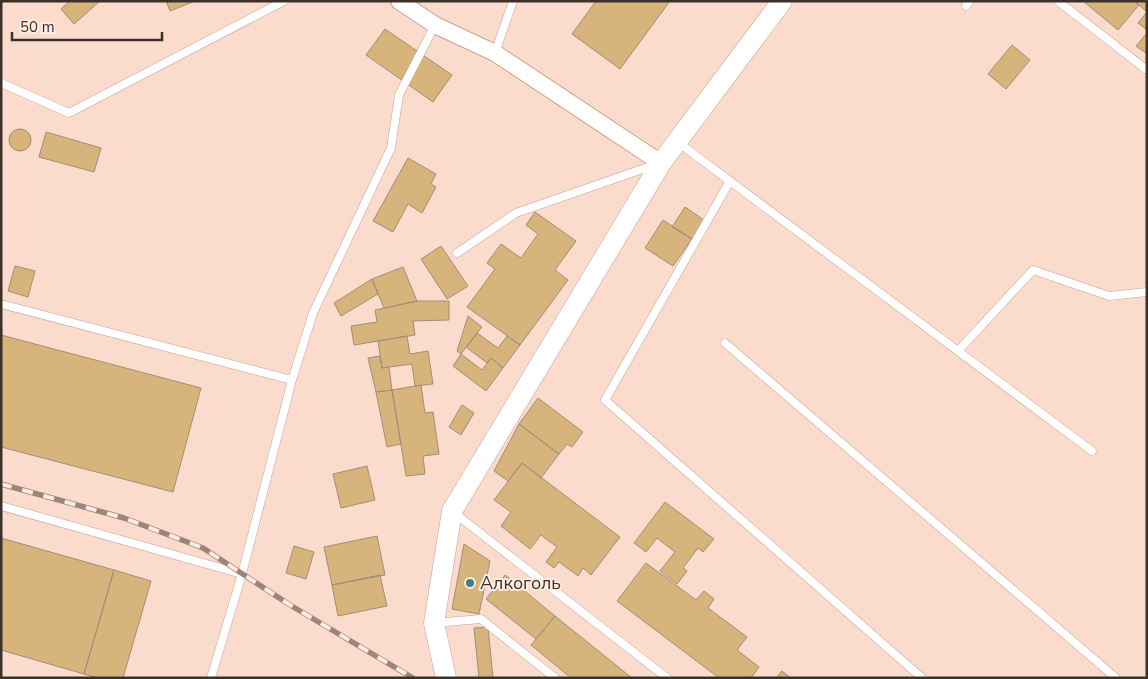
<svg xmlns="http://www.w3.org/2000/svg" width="1148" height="679" viewBox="0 0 1148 679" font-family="'Nunito Sans',sans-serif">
<rect width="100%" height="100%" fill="#fadbcc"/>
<!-- building -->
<path fill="#d7b47b" stroke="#9f8f77" d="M70,1H100L74,24L61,9Z
M166,1H195L170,11Z
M596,1H670L620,69L572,34Z
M1083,1H1134L1139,5L1118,30Z
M1134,1H1147V12L1139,5Z
M1147,12V30L1138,23Z
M385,29L452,75L433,102L366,55Z
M1147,33V54L1136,46Z
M1012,45L1030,60L1006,89L988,74Z
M9 140a11 11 0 1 1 22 0a11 11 0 1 1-22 0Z
M46,132L101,148L94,172L39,157Z
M408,158L436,174L431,184L436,187L422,213L408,204L393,232L373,221Z
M685,207L704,220L692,239L672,227Z
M535,212L576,241L555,270L568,280L520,345L467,307L495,269L487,263L501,244L521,258L538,234L526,225Z
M663,220L692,239L673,266L645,248Z
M441,246L468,286L447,299L421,259Z
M15,266L35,271L28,297L8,291Z
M403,267L417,301L384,308L372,279Z
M372,279L378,294L341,316L334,303Z
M417,301H449V320L413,321L415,335L354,345L351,326L377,322L375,310Z
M468,316L482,327L461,354L457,351Z
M477,333L498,348L507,336L520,345L503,368L491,358L487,363L466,347Z
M1,335L201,388L173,492L1,447Z
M407,336L410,354L428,351L433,384L415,386L412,364L382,368L378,341Z
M461,354L482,370L491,358L503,368L486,391L453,366Z
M380,356L382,368L389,367L392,390L376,392L368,358Z
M421,385L425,413L433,412L439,454L423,456L425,474L406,476L392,390Z
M392,390L401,444L387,447L376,392Z
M538,398L583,432L572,447L567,444L559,454L519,424Z
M462,405L474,413L461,435L449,427Z
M519,424L559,454L541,478L522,463L508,481L494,471Z
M522,463L620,537L591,575L583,568L578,576L559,562L554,568L546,562L557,547L541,535L530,549L501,526L511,512L494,500Z
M367,466L375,500L341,508L333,474Z
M665,502L714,539L703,552L698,548L683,568L687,571L677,584L660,571L675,552L657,538L646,552L634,543Z
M377,536L385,575L332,585L324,547Z
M1,538L114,570L84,674L1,650Z
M464,544L490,561L479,614L452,609Z
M294,546L314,552L306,579L286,573Z
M646,563L696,600L704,591L714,599L708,608L747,637L737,650L759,667L751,678H719L617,601Z
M114,570L151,581L123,678H98L84,674Z
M380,575L387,606L338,616L332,585Z
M505,575L555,616L536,639L486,599Z
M555,616L632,678H571L531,645Z
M488,627L493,678H479L474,628Z
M782,671L791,678H776Z"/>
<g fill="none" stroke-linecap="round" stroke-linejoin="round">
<!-- service casing -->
<g stroke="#c3a698" stroke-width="9">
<path id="service" d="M1058,1L1147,70
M966,6L970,1
M495,53L513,1
M1,83L69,113L284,1
M679,143L1092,451
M730,181L605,400L922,678
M457,253L516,213L654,165
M1,304L292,380
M725,343L1116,678
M958,351L1033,270L1109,296L1147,292
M1,506L242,574L292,380L313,313L391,148L399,95L435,25
M453,512L667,678
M434,623L481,619L555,678
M211,678L242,574"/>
</g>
<!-- minor casing -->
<g stroke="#c3a698" stroke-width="18">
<path id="minor" d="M399,1L435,25L495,53L661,163"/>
</g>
<!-- tertiary casing -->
<g stroke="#c3a698" stroke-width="21">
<path id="tertiary" d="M446,678L434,623L452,511L661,163L782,1"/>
</g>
<!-- service -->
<use href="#service" stroke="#fff" stroke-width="8"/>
<!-- minor -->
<use href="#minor" stroke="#fff" stroke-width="16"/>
<!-- tertiary -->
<use href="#tertiary" stroke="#fff" stroke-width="20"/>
<!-- rail casing -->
<g stroke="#9c867c" stroke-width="5.5">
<path id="rail" d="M1,484L124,518L203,548L290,605L413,678"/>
</g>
<!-- rail -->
<use href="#rail" stroke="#feebe2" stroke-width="4" stroke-dasharray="11" stroke-linecap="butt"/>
</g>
<!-- markers -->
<circle fill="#398089" stroke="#feebe2" stroke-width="2" cx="470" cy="583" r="5"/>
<g text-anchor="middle" stroke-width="4" stroke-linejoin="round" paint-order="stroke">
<!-- poi labels -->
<g font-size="18" fill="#3c302b" stroke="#feebe2" text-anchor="start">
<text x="480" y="589">Алкоголь</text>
</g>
</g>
<!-- border -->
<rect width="1148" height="679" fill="none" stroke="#3c302b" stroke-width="5"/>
<!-- scale -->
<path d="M12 32v8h150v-8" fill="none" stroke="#3c302b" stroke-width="2.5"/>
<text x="20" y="32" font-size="15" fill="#3c302b" stroke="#feebe2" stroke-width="4" paint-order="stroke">50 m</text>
</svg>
